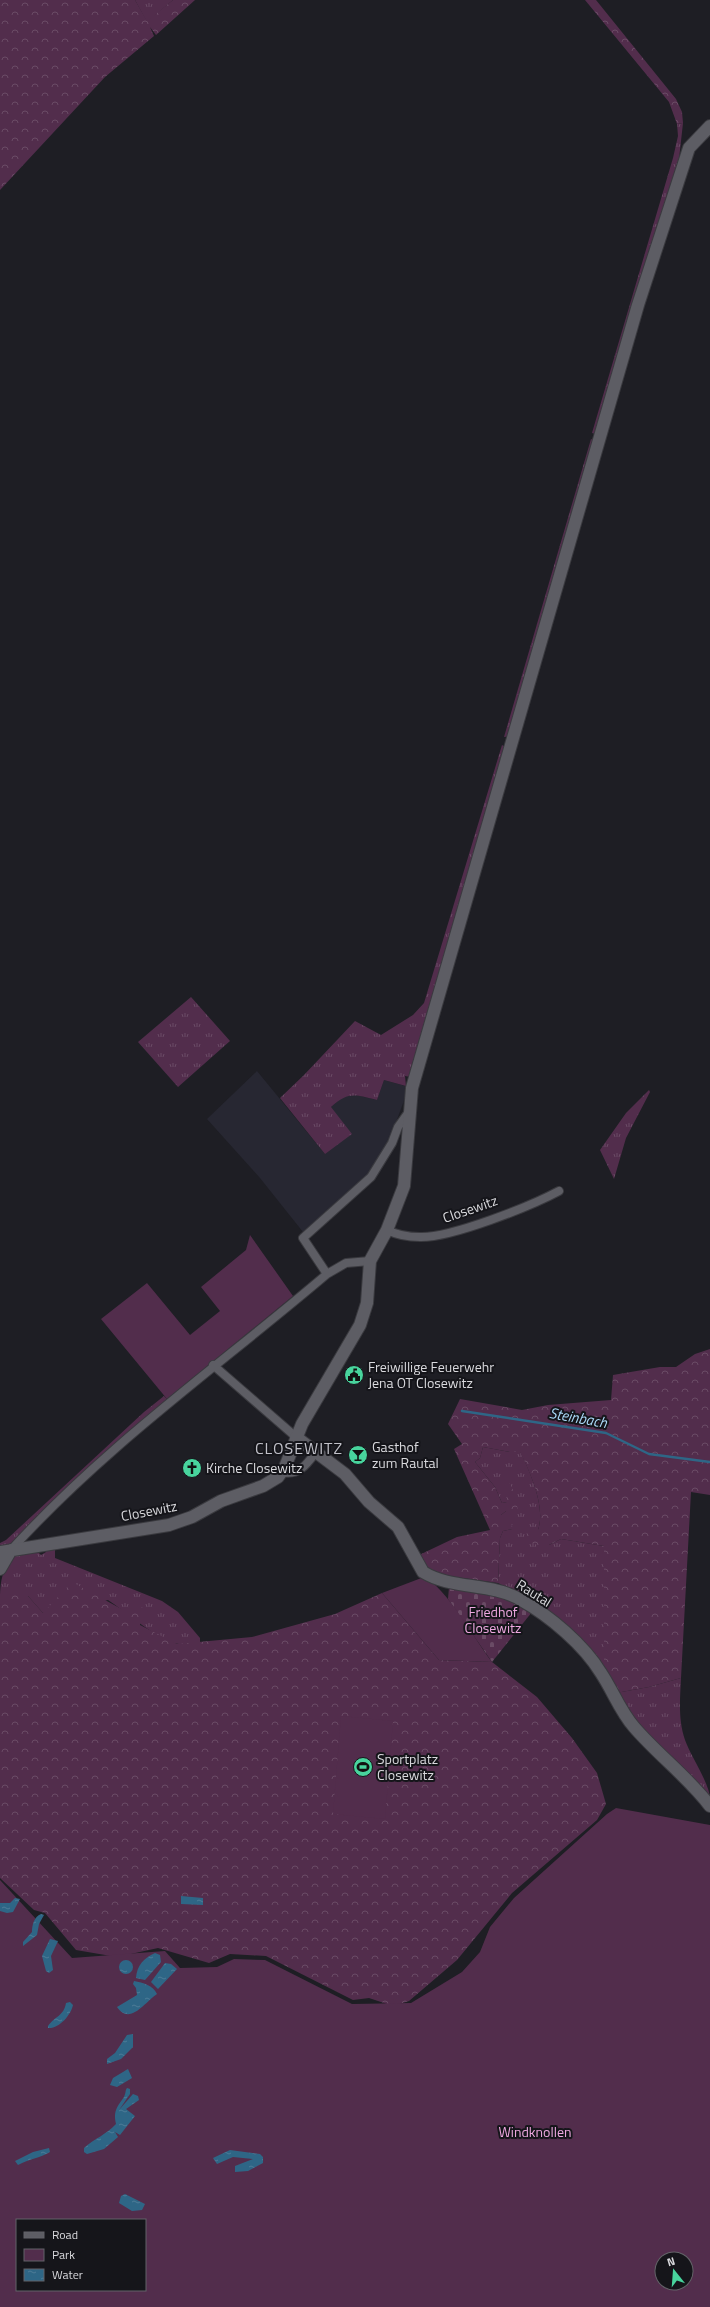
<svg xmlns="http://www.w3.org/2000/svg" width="710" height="2307" viewBox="0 0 710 2307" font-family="'Titillium Web',sans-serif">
<defs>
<pattern id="grass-tufts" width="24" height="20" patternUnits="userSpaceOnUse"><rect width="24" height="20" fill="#522d4c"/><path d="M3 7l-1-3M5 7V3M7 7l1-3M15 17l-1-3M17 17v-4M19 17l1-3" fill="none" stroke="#6a4b65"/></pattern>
<pattern id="forest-crowns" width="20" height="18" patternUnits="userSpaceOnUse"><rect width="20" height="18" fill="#522d4c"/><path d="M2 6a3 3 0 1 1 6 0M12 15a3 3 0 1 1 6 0" fill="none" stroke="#6a4b65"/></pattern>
<pattern id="cemetery-stones" width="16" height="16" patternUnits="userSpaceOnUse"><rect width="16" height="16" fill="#522d4c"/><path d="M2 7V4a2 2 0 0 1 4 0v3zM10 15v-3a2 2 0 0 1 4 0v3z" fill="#6a4b65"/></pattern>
<pattern id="water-ripples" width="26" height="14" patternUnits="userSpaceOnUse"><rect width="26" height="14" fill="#2e6686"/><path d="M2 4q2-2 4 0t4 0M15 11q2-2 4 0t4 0" fill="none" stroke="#4c7b97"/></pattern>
</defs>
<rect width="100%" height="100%" fill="#1e1e24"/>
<!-- built -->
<path fill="#272732" d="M257,1071L325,1154L331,1107L341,1098L352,1094L377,1100L384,1080L409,1087L388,1144L367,1175L303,1232L260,1178L207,1119Z"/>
<!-- grass -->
<path fill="url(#grass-tufts)" d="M135,0H173L147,22Z
M683,123L679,159L597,434L592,433L673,158L678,136L677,124Z
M591,439L595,441L512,736L504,737Z
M502,745L508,749L410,1077L405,1076L406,1086L384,1080L377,1100C355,1095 349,1091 331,1107L352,1134L325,1154L280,1098L304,1075L355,1021L381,1035L413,1015L424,1003Z
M191,997L230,1041L178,1087L138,1042Z
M649,1090L650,1092L626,1138L614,1179L600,1150L626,1113Z
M164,1396L167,1399L9,1545L0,1548V1543L6,1540L144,1412Z
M483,1447L510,1452L520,1451C530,1472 546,1507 538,1530L549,1545L561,1539L604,1546V1670L523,1596L498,1583L500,1538L503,1531L512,1529L501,1523V1515L506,1511L507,1502L502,1503L495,1487L475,1462L480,1458Z
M55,1547V1558L162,1601L178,1612L200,1638V1643C193,1643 186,1645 179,1644C161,1643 124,1610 108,1600L43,1613L28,1596L0,1605C0,1587 0,1565 18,1554C22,1551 31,1551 36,1550L41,1555L46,1552L45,1548Z
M681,1678C680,1700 678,1719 685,1740C691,1757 710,1784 710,1799L635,1723L616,1693L649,1687Z"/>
<!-- forest -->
<path fill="url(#forest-crowns)" d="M0,0H135L147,21L173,0H195L156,35L150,27L154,36L105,77L0,190Z
M585,0H596L676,99L682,112L683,123L677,124L669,102Z
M710,1349V1495L691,1492L681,1678L649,1687L616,1693L604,1670V1546L561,1539L549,1545L539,1546L526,1539L527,1532L538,1530C546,1507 530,1472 520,1452H510L483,1447L480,1458L475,1462L495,1487L502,1503L507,1502L505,1484L509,1482L515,1494L518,1511L514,1515L506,1511L501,1515V1522L511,1523L513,1529L503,1531L500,1538L498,1583L442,1575L427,1570L417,1556L457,1537L490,1530L454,1449L462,1444L448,1424L460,1399L522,1410L548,1405L611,1400L613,1375L660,1367H676L695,1354Z
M72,1582L127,1612L131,1602L143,1608L140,1625L177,1644L252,1637L335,1614L382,1593L439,1660L492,1662L537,1697L572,1738L597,1773L606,1804L597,1820L512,1893L457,1960L409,2001L393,2006L369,1998L353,2000L266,1956L230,1954L209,1963L158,1948L117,1957L76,1950L45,1913L34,1910L0,1878V1605L10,1589L28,1596L43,1613Z"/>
<!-- cemetery -->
<path fill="url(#cemetery-stones)" d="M449,1587L502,1596L532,1612L492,1662L448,1599Z"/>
<!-- green -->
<path fill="#522d4c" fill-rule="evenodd" d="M250,1235L293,1296L167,1399L101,1319L147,1283L190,1335L220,1311L201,1287L246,1250Z
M424,1577C445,1586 476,1641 492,1662L439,1660L382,1593Z
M341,1716L393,1721L385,1819L333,1814Z
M616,1808L710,1825V2307H0V1880L72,1958L165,1951L180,1968L217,1967L234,1959L265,1960L352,2004L411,2003L462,1972L480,1952L490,1927L514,1898L607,1814ZM17,2220H145V2290H17ZM662,2259H686V2283H662Z"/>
<!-- water -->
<path fill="url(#water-ripples)" d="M181,1896L203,1898V1905L181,1904Z
M15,1898L20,1899L13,1912L7,1913L0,1911V1903H10Z
M41,1914L44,1915L39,1924L37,1935L23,1946V1942L32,1932C32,1925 34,1917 41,1914Z
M50,1939L58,1941L51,1956L53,1970L49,1973L46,1971L42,1956Z
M155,1953L160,1955L161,1962L145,1980L136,1978C137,1965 144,1958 155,1953Z
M119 1967a7 7 0 1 1 14 0a7 7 0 1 1-14 0Z
M165,1963L171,1964L177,1969L158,1989L151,1982Z
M134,1981C143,1983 153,1985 157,1994C145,2002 130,2026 117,2007L137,1995L136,1988L133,1984Z
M70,2002L73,2005C71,2015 59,2029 48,2028V2026C55,2016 64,2016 66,2003Z
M133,2034V2047L121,2059L107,2064V2059L115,2053L127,2035Z
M128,2069L132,2078L117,2087L110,2085L113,2078Z
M127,2088L130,2089V2094L119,2110L133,2094L138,2096L139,2100L126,2109L135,2116L120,2135L115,2132L118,2137L104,2149L87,2154L84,2152V2148C94,2139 107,2134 116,2124C113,2111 117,2107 124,2097C126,2093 125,2091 127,2088Z
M49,2148L50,2152C40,2158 29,2159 18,2165L15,2161L33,2152Z
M230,2150L260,2154L263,2157V2163L248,2171L235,2172V2166L253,2159L233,2157L217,2164L213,2158Z
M125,2194L145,2204L142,2210L132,2211L119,2203L121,2196Z"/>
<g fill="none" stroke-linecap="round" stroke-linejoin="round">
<!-- stream -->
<path stroke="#2e6686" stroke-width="2.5" d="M462,1411L606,1433L649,1454L710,1462"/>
<!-- street casing -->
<g stroke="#3a3a3f" stroke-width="10">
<path id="street" d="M387,1230C397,1235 409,1237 420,1237C451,1238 531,1206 559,1191
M327,1274L303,1238L371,1177L392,1143L398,1127L408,1113
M213,1365L296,1437
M282,1472C299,1476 307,1464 316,1452
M11,1550C105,1446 220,1365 327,1274L346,1263L370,1261"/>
</g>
<!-- secondary casing -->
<g stroke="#3a3a3f" stroke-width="14">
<path id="secondary" d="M296,1437L345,1474L369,1502L398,1527L423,1572C452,1590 491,1582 521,1600C550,1616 584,1645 601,1673C613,1691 620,1711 634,1727C658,1755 688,1777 710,1806
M0,1552L169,1525L192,1517L221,1501L263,1486L278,1477L285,1467L302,1424L360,1325L367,1303L370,1261L387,1230L404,1186L412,1088L638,305L689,148L710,126
M0,1569L11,1550"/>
</g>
<!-- street -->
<use href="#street" stroke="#5d5d64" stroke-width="8"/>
<!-- secondary -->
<use href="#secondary" stroke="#5d5d64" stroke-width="12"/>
</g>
<!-- icons -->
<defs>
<g id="civic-disc" transform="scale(1)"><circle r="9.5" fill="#48d49d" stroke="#15151a"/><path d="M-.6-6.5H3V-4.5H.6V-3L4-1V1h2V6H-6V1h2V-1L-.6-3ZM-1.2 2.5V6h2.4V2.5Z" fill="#111"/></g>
<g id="bar-disc" transform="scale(1)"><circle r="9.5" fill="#48d49d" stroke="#15151a"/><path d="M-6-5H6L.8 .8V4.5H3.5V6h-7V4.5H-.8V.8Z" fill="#111"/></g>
<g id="church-disc" transform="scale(1)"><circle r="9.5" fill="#48d49d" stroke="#15151a"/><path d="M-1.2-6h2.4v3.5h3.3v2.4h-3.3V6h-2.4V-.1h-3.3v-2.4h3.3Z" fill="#111"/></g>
<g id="stadium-disc" transform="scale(1)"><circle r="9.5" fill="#48d49d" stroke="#15151a"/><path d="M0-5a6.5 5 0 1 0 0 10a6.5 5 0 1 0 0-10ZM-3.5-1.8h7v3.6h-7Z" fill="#111"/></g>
</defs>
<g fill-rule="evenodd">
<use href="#civic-disc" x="354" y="1375"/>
<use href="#bar-disc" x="358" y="1455"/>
<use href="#church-disc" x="192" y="1468"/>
<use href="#stadium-disc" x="363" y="1767"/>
</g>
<g text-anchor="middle" stroke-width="4" stroke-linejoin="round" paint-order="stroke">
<!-- street labels -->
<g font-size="14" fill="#d9d9dd" stroke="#15151a">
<text transform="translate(470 1209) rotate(-19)" y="5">Closewitz</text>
<text transform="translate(149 1511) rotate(-11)" y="5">Closewitz</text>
<text transform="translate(534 1593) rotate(32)" y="5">Rautal</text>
</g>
<!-- poi labels -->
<g font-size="14" fill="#d9d9dd" stroke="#15151a" text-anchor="start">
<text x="368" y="1372">Freiwillige Feuerwehr<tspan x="368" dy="16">Jena OT Closewitz</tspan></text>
<text x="372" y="1452">Gasthof<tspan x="372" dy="16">zum Rautal</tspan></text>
<text x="206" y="1473">Kirche Closewitz</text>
<text x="377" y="1764">Sportplatz<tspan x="377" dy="16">Closewitz</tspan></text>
</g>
<!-- park labels -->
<g font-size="14" fill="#eea8e0" stroke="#15151a">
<text x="493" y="1617">Friedhof<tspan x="493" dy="16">Closewitz</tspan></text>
<text x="535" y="2137">Windknollen</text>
</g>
<!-- water labels -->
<g font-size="15" font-style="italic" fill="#abdaf8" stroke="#15151a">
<text transform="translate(578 1418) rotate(10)" y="5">Steinbach</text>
</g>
<!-- quarter labels -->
<g font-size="16" letter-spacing="1" fill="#c1c1c9" stroke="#15151a">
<text x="299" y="1454">CLOSEWITZ</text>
</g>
</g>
<!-- legend -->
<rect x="16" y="2219" width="130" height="72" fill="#15151a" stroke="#636368"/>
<rect x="24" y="2232" width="20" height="6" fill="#5d5d64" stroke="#636368"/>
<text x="52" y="2239" font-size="12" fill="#d9d9dd">Road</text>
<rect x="24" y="2249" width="20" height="12" fill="#522d4c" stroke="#636368"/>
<text x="52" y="2259" font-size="12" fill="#d9d9dd">Park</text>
<rect x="24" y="2269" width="20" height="12" fill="url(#water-ripples)" stroke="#636368"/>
<text x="52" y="2279" font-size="12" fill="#d9d9dd">Water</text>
<!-- north arrow -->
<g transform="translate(674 2271) rotate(343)"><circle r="19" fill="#15151a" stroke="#636368"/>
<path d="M0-3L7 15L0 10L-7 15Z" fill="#48d49d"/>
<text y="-6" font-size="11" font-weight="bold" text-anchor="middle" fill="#d9d9dd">N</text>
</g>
</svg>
